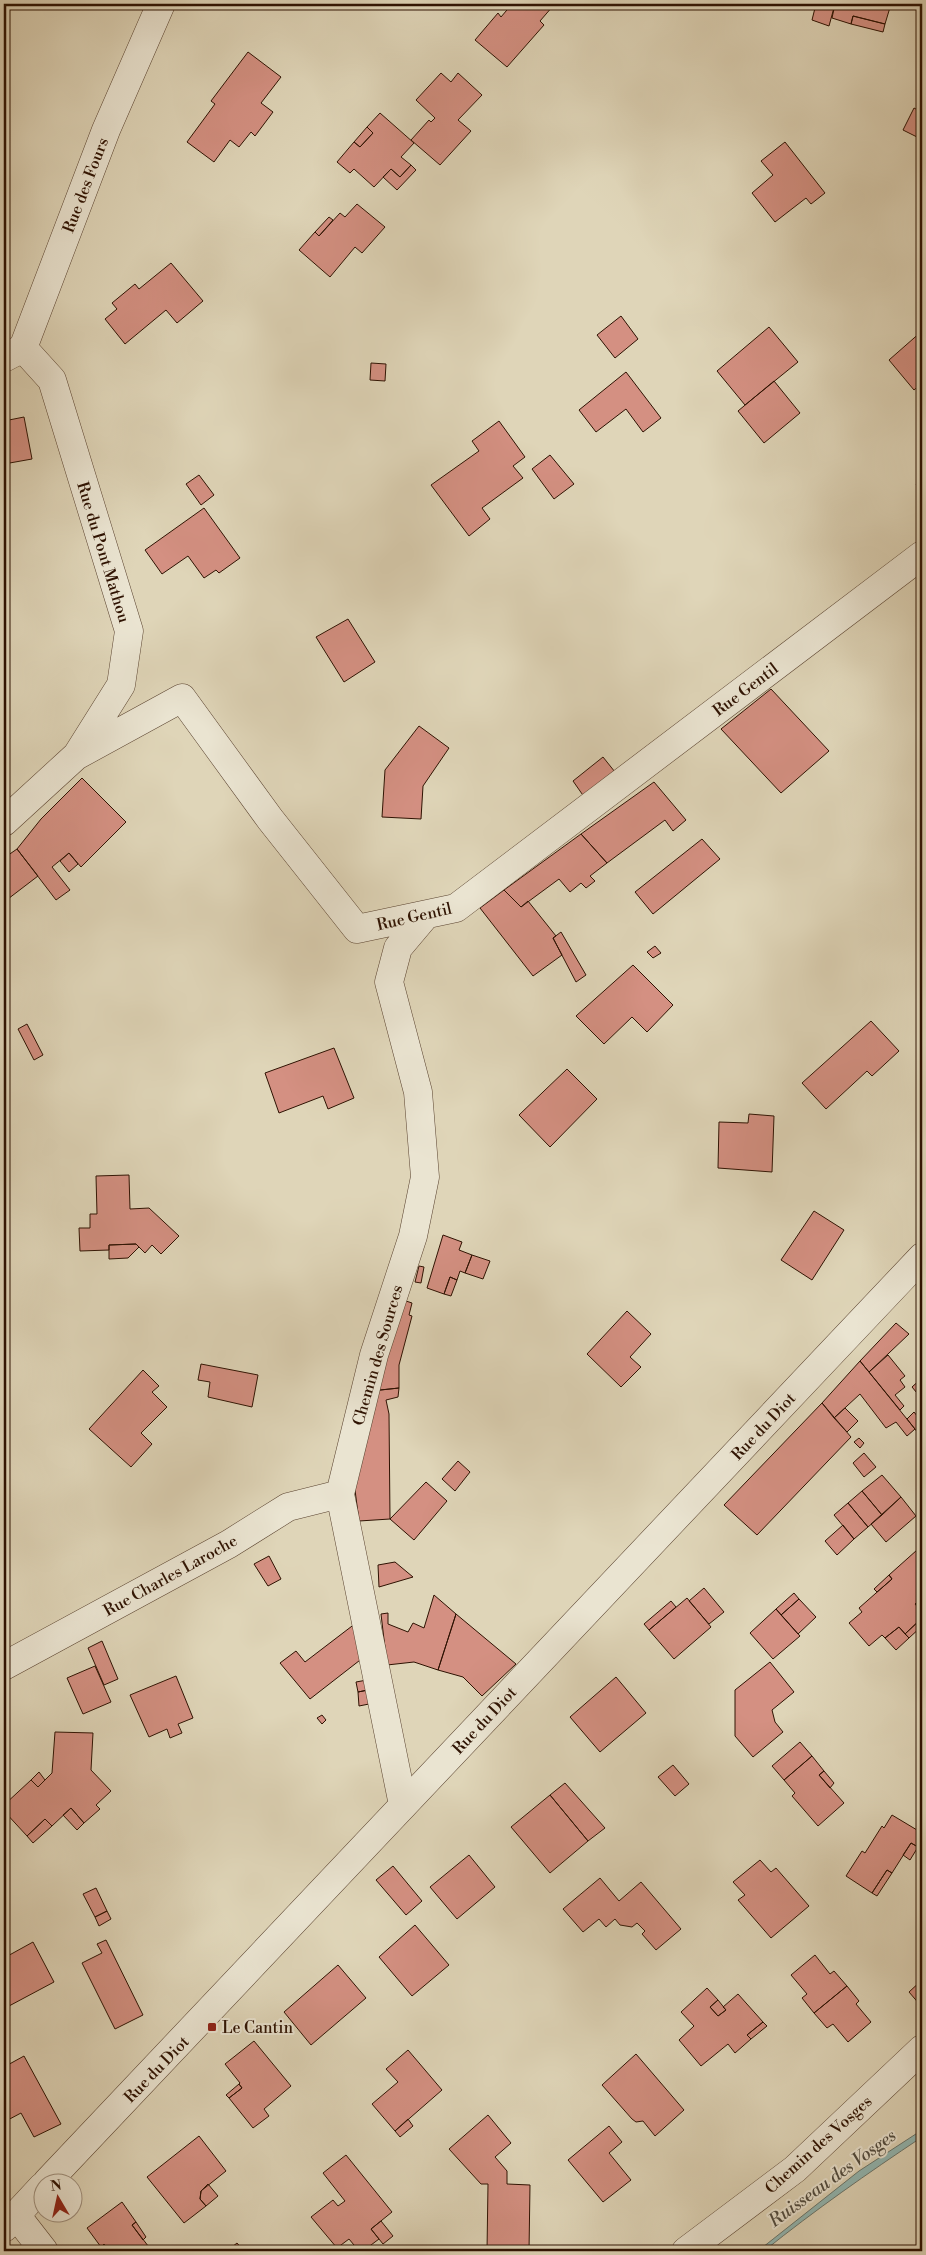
<svg xmlns="http://www.w3.org/2000/svg" width="926" height="2255" viewBox="0 0 926 2255" font-family="'Libre Bodoni',serif">
<rect width="100%" height="100%" fill="#dfd5b8"/>
<filter id="stains"><feTurbulence type="fractalNoise" baseFrequency=".004" numOctaves="4"/><feColorMatrix values="0 0 0 0 .2 0 0 0 0 .09 0 0 0 0 .02 0 0 0 .5 -.17"/></filter>
<radialGradient id="worn" r=".72"><stop offset=".6" stop-color="#630" stop-opacity="0"/><stop offset="1" stop-color="#630" stop-opacity=".3"/></radialGradient>
<!-- water -->
<path fill="#93b8b3" stroke="#6b766c" d="M922,2130V2137C868,2173 815,2210 764,2251H758L859,2171Z"/>
<!-- building -->
<path fill="#d49082" stroke="#2e1202" d="M512,4H550L553,6L540,21L544,25L507,67L475,40L498,13L501,17Z
M816,4H835L829,26L812,20Z
M835,4H891L885,24L853,16L851,24L832,18Z
M853,16L885,24L883,32L851,24Z
M248,52L281,77L261,103L273,112L255,136L251,132L239,147L230,140L214,162L187,142L215,104L211,101Z
M441,73L451,82L458,73L482,95L458,120L471,131L440,165L411,140L429,120L431,122L435,118L416,100Z
M914,108L922,112L921,139L903,130Z
M380,113L414,143L401,157L411,165L400,177L391,169L374,187L354,169L350,173L337,162L354,142L360,147L373,133L367,127Z
M367,127L373,133L360,147L354,142Z
M785,142L825,193L811,204L806,198L775,222L752,193L773,175L761,161Z
M411,165L416,170L397,190L383,177L391,169L400,177Z
M357,204L385,227L362,253L355,247L330,277L299,250L315,232L319,236L340,213L345,217Z
M329,217L333,220L319,236L315,232Z
M171,263L203,301L177,323L166,310L125,344L105,319L117,309L112,303L135,284L139,289Z
M621,316L638,339L615,358L597,335Z
M769,327L798,362L745,405L717,371Z
M922,331V383L914,390L889,360Z
M371,363L386,364L385,381L370,380Z
M626,372L661,418L643,432L626,409L596,432L579,410Z
M774,381L800,413L764,443L738,411Z
M24,417L32,459L4,464V421Z
M499,421L525,457L513,466L523,478L482,508L490,519L469,536L431,485L479,451L472,441Z
M550,455L574,484L554,499L532,469Z
M199,475L214,495L201,505L186,484Z
M922,479V492L916,484Z
M204,508L240,558L219,573L216,570L204,578L188,556L162,574L145,550Z
M348,619L375,662L344,682L316,637Z
M771,689L829,751L781,793L721,729Z
M419,726L449,748L423,786L421,819L382,817L385,770Z
M603,757L619,777L587,801L573,781Z
M82,778L126,822L81,867L69,853L52,867L70,890L56,900L17,849L41,819Z
M654,782L686,820L673,831L665,820L607,863L581,834Z
M581,834L607,863L590,876L595,881L586,888L581,883L570,892L559,879L521,907L504,890Z
M702,839L720,859L653,914L635,892Z
M17,849L38,876L4,902V858Z
M69,853L78,864L69,872L60,861Z
M504,890L521,907L528,901L556,936L553,938L562,955L533,976L480,908Z
M561,932L586,975L576,982L553,938Z
M655,946L661,953L653,958L647,952Z
M633,965L673,1005L647,1032L632,1017L604,1044L576,1016Z
M871,1021L899,1051L872,1076L867,1071L826,1109L802,1083Z
M27,1024L43,1055L34,1060L18,1029Z
M334,1048L354,1098L328,1109L323,1096L279,1113L265,1073Z
M567,1069L597,1099L550,1147L519,1115Z
M749,1114L774,1116L772,1172L718,1168L719,1122L748,1123Z
M129,1175L130,1209L149,1208L179,1236L161,1254L152,1245L145,1253L136,1244L109,1245V1250L80,1251L79,1228H90V1214H97L96,1176Z
M814,1211L844,1230L812,1280L781,1260Z
M443,1235L462,1242L459,1250L472,1255L465,1273L460,1271L457,1280L450,1277L444,1294L427,1288Z
M136,1244L139,1247L128,1258L109,1259V1245Z
M472,1255L490,1261L483,1279L465,1273Z
M419,1266L424,1267L421,1283L415,1282Z
M450,1277L457,1280L451,1296L444,1294Z
M403,1300L412,1303L409,1315L412,1316L399,1365V1388L371,1391Z
M627,1311L651,1334L630,1357L641,1367L621,1387L587,1354Z
M896,1323L909,1334L869,1372L860,1361Z
M888,1355L905,1376L900,1380L905,1387L895,1395L904,1406L900,1410L869,1372Z
M860,1361L915,1429L907,1436L896,1422L886,1428L860,1394L834,1418L822,1403Z
M201,1364L258,1375L252,1407L208,1397L210,1382L198,1380Z
M143,1370L159,1386L152,1392L167,1407L141,1433L152,1444L131,1467L89,1429Z
M922,1378V1399L912,1387Z
M399,1388L398,1397L386,1400L389,1414L390,1519L359,1521L355,1490L371,1391Z
M822,1403L851,1437L757,1535L724,1505Z
M845,1408L858,1421L847,1432L834,1418Z
M914,1412L922,1422V1438L907,1419Z
M859,1438L864,1443L860,1448L854,1442Z
M864,1453L876,1467L864,1477L853,1463Z
M458,1461L470,1472L455,1491L442,1479Z
M882,1475L901,1497L882,1515L862,1491Z
M426,1482L447,1501L414,1540L390,1519Z
M862,1491L882,1515L868,1527L848,1503Z
M901,1497L916,1516L886,1542L871,1524Z
M848,1503L868,1527L854,1539L834,1515Z
M843,1525L854,1539L837,1555L825,1541Z
M917,1550L922,1556V1597L915,1604L922,1612V1618L905,1634L899,1627L885,1638L882,1635L869,1646L849,1623L862,1612L859,1608L892,1579L889,1575Z
M269,1556L281,1579L268,1586L254,1564Z
M395,1562L413,1577L379,1587L378,1565Z
M889,1575L892,1579L877,1592L874,1589Z
M704,1588L724,1612L709,1624L689,1601Z
M794,1593L799,1599L781,1615L776,1609Z
M434,1595L456,1614L438,1670L414,1662L387,1665L381,1614L388,1613V1624L408,1632L413,1623L424,1628Z
M687,1598L711,1627L674,1659L649,1630Z
M799,1599L816,1617L798,1634L781,1615Z
M671,1601L676,1607L649,1630L644,1624Z
M776,1609L800,1636L773,1659L750,1633Z
M456,1614L516,1664L482,1696L463,1677L438,1670Z
M922,1618V1626L909,1638L905,1634Z
M356,1623L364,1657L310,1699L280,1663L296,1651L305,1662Z
M899,1627L909,1638L896,1650L885,1638Z
M102,1641L118,1679L104,1685L88,1648Z
M770,1662L794,1692L772,1710L775,1722L783,1732L753,1757L735,1736V1690Z
M95,1666L111,1702L83,1714L67,1678Z
M176,1676L193,1718L178,1724L182,1733L170,1738L167,1729L149,1737L130,1695Z
M616,1677L646,1713L600,1752L570,1717Z
M367,1680L368,1690L358,1692L356,1682Z
M368,1690L369,1704L359,1706L358,1692Z
M322,1715L326,1720L322,1724L317,1718Z
M55,1732L93,1733L91,1770L111,1791L96,1805L100,1809L84,1823L71,1808L52,1826L45,1819L27,1836L4,1811V1805L31,1780L38,1787L52,1773Z
M800,1742L812,1756L784,1780L772,1766Z
M812,1756L824,1771L819,1775L844,1803L818,1826L792,1796L795,1793L784,1780Z
M673,1765L689,1784L675,1796L658,1777Z
M824,1771L834,1783L830,1788L819,1775Z
M39,1772L45,1780L38,1787L31,1780Z
M565,1783L605,1828L588,1841L550,1795Z
M550,1795L588,1841L550,1873L511,1827Z
M71,1808L84,1823L77,1830L63,1815Z
M892,1815L922,1833V1840L918,1847L911,1843L892,1873L887,1870L872,1893L846,1876L862,1851L865,1853L882,1826L884,1828Z
M45,1819L52,1826L33,1843L27,1836Z
M911,1843L918,1847L910,1860L903,1855Z
M469,1855L495,1887L457,1919L430,1887Z
M760,1860L771,1872L776,1868L809,1906L771,1938L738,1900L745,1895L733,1882Z
M393,1866L422,1901L406,1915L376,1880Z
M887,1870L892,1873L877,1896L872,1893Z
M600,1878L619,1901L641,1882L681,1929L656,1950L642,1934L645,1931L637,1923L632,1927L620,1925L615,1919L606,1927L599,1919L583,1932L563,1909Z
M96,1888L107,1911L95,1917L83,1894Z
M107,1911L111,1919L99,1926L95,1917Z
M415,1925L449,1965L412,1996L379,1957Z
M106,1940L143,2015L115,2029L82,1963L102,1953L97,1944Z
M33,1942L54,1982L9,2006L4,1995V1958Z
M815,1955L830,1974L834,1971L847,1986L814,2013L802,1998L807,1994L791,1975Z
M338,1965L366,1998L311,2045L284,2012Z
M922,1980V2005L921,2006L909,1992Z
M847,1986L859,2001L856,2004L871,2022L848,2042L833,2024L827,2028L814,2013Z
M707,1988L718,2000L710,2007L718,2016L726,2010L723,2007L738,1994L763,2022L747,2035L751,2039L735,2053L728,2044L701,2066L679,2040L694,2026L681,2012Z
M718,2000L726,2010L718,2016L710,2007Z
M763,2022L767,2026L751,2039L747,2035Z
M254,2041L291,2086L264,2109L269,2116L253,2128L229,2098L242,2088L239,2084L240,2083L225,2064Z
M408,2050L442,2090L395,2131L372,2104L398,2082L386,2069Z
M636,2054L684,2110L655,2136L643,2121L636,2122L632,2119L602,2085Z
M24,2056L61,2124L34,2137L21,2113L4,2122V2067Z
M239,2084L242,2088L229,2098L226,2095Z
M488,2115L511,2143L495,2157L507,2171V2184L530,2185L529,2251H487L488,2184H481L449,2149Z
M408,2119L413,2126L400,2137L395,2131Z
M609,2126L622,2142L609,2153L631,2180L603,2202L568,2160Z
M199,2136L226,2171L201,2191L200,2199L206,2206L184,2223L147,2177Z
M346,2155L392,2212L371,2229L379,2239L363,2251H359L349,2239L337,2248L311,2217L333,2200L338,2206L345,2201L323,2173Z
M208,2184L218,2196L206,2206L200,2199L201,2191Z
M122,2202L136,2222L132,2225L152,2251H110L104,2244L101,2247L87,2228Z
M381,2221L393,2236L383,2244L371,2229Z
M136,2222L146,2237L143,2240L132,2225Z
M237,2243L244,2251H227Z"/>
<g fill="none" stroke-linecap="round" stroke-linejoin="round">
<!-- minor casing -->
<g stroke="#5a4330" stroke-width="29">
<path id="minor" d="M23,348L52,380L129,631L121,685L77,755
M4,358L23,348L106,130L161,4
M4,822L76,756L182,698L270,819L357,929L456,908L922,555
M4,1666L229,1544L288,1507L340,1494
M403,1805L340,1494L374,1355L413,1236L425,1177L418,1092L389,982L398,948L425,916
M16,2215L44,2251
M686,2251L795,2169L922,2049"/>
</g>
<!-- tertiary casing -->
<g stroke="#5a4330" stroke-width="29">
<path id="tertiary" d="M47,2182L922,1257
M4,2228L42,2187"/>
</g>
<!-- minor -->
<use href="#minor" stroke="#eae4d1" stroke-width="28"/>
<!-- tertiary -->
<use href="#tertiary" stroke="#eae4d1" stroke-width="28"/>
</g>
<!-- markers -->
<rect fill="#8f2418" stroke="#eae4d1" stroke-width="2" x="207" y="2022" width="10" height="10" rx="2.5"/>
<g text-anchor="middle" stroke-width="4" stroke-linejoin="round" paint-order="stroke">
<!-- street labels -->
<g font-size="16" fill="#2e1202" stroke="#eae4d1">
<text transform="translate(85 185) rotate(-69)" y="6">Rue des Fours</text>
<text transform="translate(104 552) rotate(73)" y="6">Rue du Pont Mathou</text>
<text transform="translate(745 689) rotate(-37)" y="6">Rue Gentil</text>
<text transform="translate(414 916) rotate(-13)" y="6">Rue Gentil</text>
<text transform="translate(377 1355) rotate(-74)" y="6">Chemin des Sources</text>
<text transform="translate(763 1426) rotate(-47)" y="6">Rue du Diot</text>
<text transform="translate(170 1575) rotate(-29)" y="6">Rue Charles Laroche</text>
<text transform="translate(484 1720) rotate(-47)" y="6">Rue du Diot</text>
<text transform="translate(156 2069) rotate(-46)" y="6">Rue du Diot</text>
<text transform="translate(818 2144) rotate(-42)" y="6">Chemin des Vosges</text>
</g>
<!-- poi labels -->
<g font-size="16" fill="#2e1202" stroke="#eae4d1" text-anchor="start">
<text x="222" y="2033">Le Cantin</text>
</g>
<!-- water labels -->
<g font-size="18" font-style="italic" fill="#514c40" stroke="#eae4d1">
<text transform="translate(832 2178) rotate(-36)" y="6">Ruisseau des Vosges</text>
</g>
</g>
<!-- margin -->
<rect width="926" height="2255" fill="none" stroke="#dfd5b8" stroke-width="20"/>
<rect x="5" y="5" width="916" height="2245" fill="none" stroke="#2e1202" stroke-width="2.5"/>
<rect x="10" y="10" width="906" height="2235" fill="none" stroke="#2e1202"/>
<!-- north arrow -->
<g transform="translate(58 2198) rotate(351)"><circle r="24" fill="#eae4d1" stroke="#9f907e"/>
<path d="M0-4L9 19L0 12L-9 19Z" fill="#8f2418"/>
<text y="-8" font-size="14" font-weight="bold" text-anchor="middle" fill="#2e1202">N</text>
</g>
<rect width="100%" height="100%" filter="url(#stains)"/>
<rect width="100%" height="100%" fill="url(#worn)"/>
</svg>
